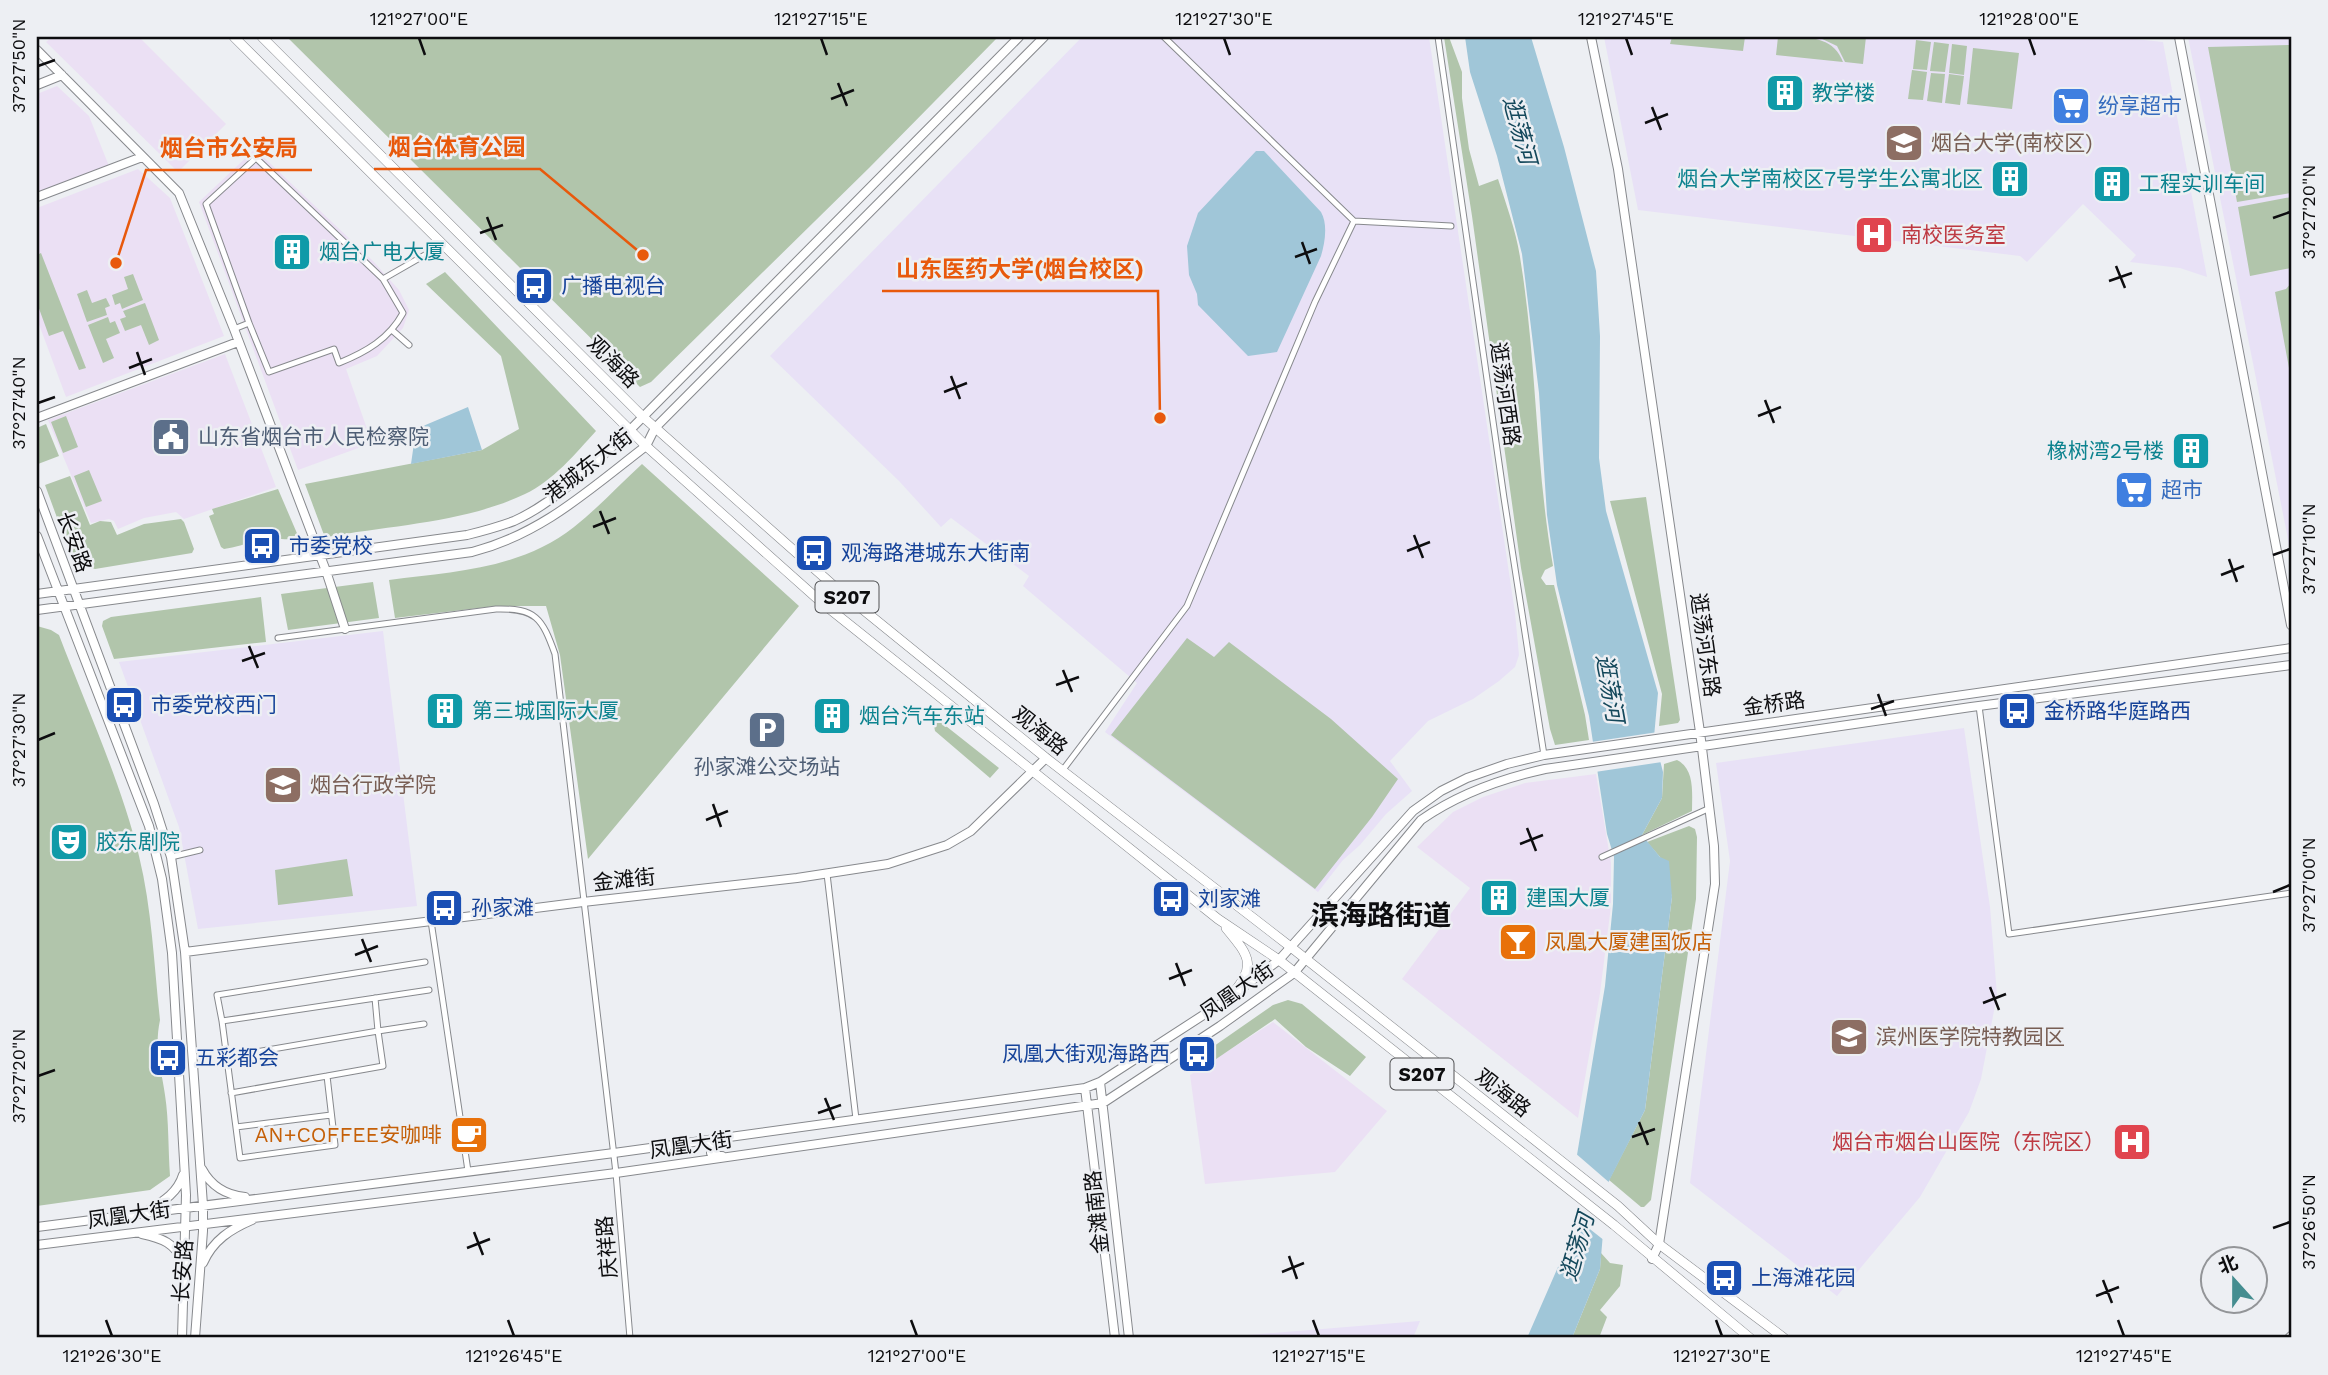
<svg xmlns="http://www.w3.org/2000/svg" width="2328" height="1375" viewBox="0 0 2328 1375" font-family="'Work Sans','Noto Sans SC',sans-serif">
<rect width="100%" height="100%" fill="#edeff3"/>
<!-- commercial -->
<path fill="#ebe0f4" d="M52,37H139L226,124L178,172L46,42Z
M57,86L89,116L109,166L37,193V94Z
M255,149L373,261L399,290L409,310L403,328L377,356L346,369L372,443L298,470L199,202Z
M138,169L170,198L224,336L66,397L37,319V208Z
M225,354L276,487L184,519L176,512L144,518L118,529L114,521L109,519L91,523L48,420Z
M1596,774L1611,863V906L1600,993L1578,1118L1402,979L1470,888L1417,847L1453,812L1483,797L1525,783Z
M1273,1022L1387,1111L1335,1172L1205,1184L1190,1075Z"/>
<!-- education -->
<path fill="#e8e1f6" d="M1082,37H1429L1515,613L1519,655L1515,667L1499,681L1473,699L1428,721L1390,761L1412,791L1386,814L1360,845L1343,860L1318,892L1105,732L1137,683L1023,586L1029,576L951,518L941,527L899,481L770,356Z
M1604,37H2116L2163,42L2207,277L2180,268L2130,262L2136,255L2083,204L2027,262L2020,256L1638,210Z
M2188,37H2291V562L2287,534Z
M383,631L417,906L198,929L179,827L119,662Z
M1964,728L1990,907L1997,995L1981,1079L1969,1112L1920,1197L1837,1296L1690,1183L1730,861L1716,763Z
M1420,1321L1413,1338H1210Z"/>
<!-- green -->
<path fill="#b1c5ab" d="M287,37H998L869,168L651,382L640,387Z
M1444,37H1449L1462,72V98L1469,149L1479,186L1498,179C1506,204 1516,231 1520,257C1537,359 1535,464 1553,566L1545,570L1541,578L1546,585H1554L1585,715L1589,740L1555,745L1550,729L1521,568L1472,216Z
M1672,37H1745L1743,51L1670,44Z
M1778,37C1803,37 1833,34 1843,62L1776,55Z
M1818,37H1866L1863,64L1845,62L1837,46Z
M1916,40L1931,42L1927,70L1913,69Z
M1934,42L1949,44L1945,72L1930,71Z
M1952,44L1967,46L1964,75L1949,73Z
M2291,45V193L2237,202L2208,47Z
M1973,48L2019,53L2012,109L1967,104Z
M1912,70L1927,72L1923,100L1908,99Z
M1931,73L1945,74L1942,103L1927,101Z
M1949,74L1964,76L1960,105L1945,103Z
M2291,197V268L2250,276L2238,207Z
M41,253L86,368L79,370L63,331L49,336L37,303V255Z
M445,272L596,431C576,453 553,481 525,494C464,523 392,525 327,537L324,535L305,484L482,450L519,429L501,356L426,284Z
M133,274L143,300L122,309L120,303L115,305L112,295L128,289L124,277Z
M2291,283V379L2275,292L2286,289Z
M87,290L92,303L106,298L110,306L105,308L107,315L87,322L77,294Z
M145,303L159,340L149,345L141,325L125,331L120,319L126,317L123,311Z
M108,317L110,323L115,321L120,333L106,339L114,358L103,363L88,325Z
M66,416L78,447L63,453L51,422Z
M46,424L59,456L38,464L37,428Z
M642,464L799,606L588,859L560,655L546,606H496L395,618L389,580C453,572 521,569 574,527C598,508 619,485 642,464Z
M89,470L102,501L86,507L74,476Z
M70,476L90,525L100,521L111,522L117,535L144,524L181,519L184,522L194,549L192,553L95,569L82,565L74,560L70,553L45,485Z
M278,489L299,538C287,541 281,538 270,539C254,540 240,547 224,549L221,547L209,516L214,514L212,509Z
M1646,497L1680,720L1678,723L1659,726L1662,694L1610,501Z
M373,582L379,618L288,630L281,594Z
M261,597L266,642L114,659L102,626L103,621L111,617Z
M37,626L51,630L59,635C86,706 121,782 139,856C152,909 154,965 160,1020C154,1049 161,1067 165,1095C169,1121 168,1149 170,1176L150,1190L37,1206Z
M1187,638L1214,657L1229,642L1331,719L1398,779L1372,817L1315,889L1111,735Z
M932,715L999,768L990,778L935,731Z
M1677,760C1695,769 1692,793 1692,811L1642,835L1662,798L1664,764Z
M1689,826L1695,829L1697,837L1696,899L1651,1200L1644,1207H1641L1609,1180L1645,1110L1672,897L1660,857L1647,842Z
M347,859L353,896L278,905L275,870Z
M1288,1000L1302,1004L1366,1057L1350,1076L1306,1047L1275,1019L1200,1070L1194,1060L1273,1005Z
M1601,1253L1610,1263L1623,1265L1620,1286L1600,1310L1607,1317L1599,1338H1572L1600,1269Z"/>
<!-- water -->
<path fill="#a0c6d8" d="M1465,37H1531L1564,147L1596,271L1600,336L1599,458L1606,511L1658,693L1654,737L1663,772L1662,798L1642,835L1660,857L1669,861L1672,897L1645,1110L1607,1185L1600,1269L1572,1338H1527L1575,1228L1576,1161L1605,986L1613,904L1614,857L1607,834L1589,716L1557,585L1547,515L1539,393L1522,254L1497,156L1470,72Z
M1256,151H1264L1321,212C1328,224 1325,243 1321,256L1277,352L1248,356L1198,305L1197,294L1189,275L1187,246L1198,213Z
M468,407L482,450L411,464L416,429Z"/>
<!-- pier -->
<path fill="#edeff3" d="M1658,732L1662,762L1595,772L1591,742Z
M1574,1152L1611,1184L1605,1241L1572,1215Z"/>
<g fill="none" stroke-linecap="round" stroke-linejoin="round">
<!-- street casing -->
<g stroke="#87898d" stroke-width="7">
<path id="street" d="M1164,37L1354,221
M1438,37L1504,498L1544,755
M249,323L269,372L334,349L339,363C366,352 389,339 403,313L383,279
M234,329L249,323L206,204L256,158L383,279L444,244
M393,331L409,345
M278,638L496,609C536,608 542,618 555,654L616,1173L630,1338
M1979,706L2009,934L2291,893
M1062,771L1187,606L1315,302L1354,221L1451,226
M171,857L200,850
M1602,857L1710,808
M827,874L856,1119
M431,921L468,1171
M425,962L217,995L222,1021L429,990
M222,1021L240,1158L335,1145L327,1076L383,1066L378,1031L424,1024
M226,1057L378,1031L375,998
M231,1093L327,1076
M236,1127L331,1115"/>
</g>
<!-- secondary casing -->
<g stroke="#87898d" stroke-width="10">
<path id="secondary" d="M1591,37L1618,169L1700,732L1714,846L1715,884L1659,1244L1652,1259
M2179,37L2291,625
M37,50L179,193L234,329L326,571L345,629
M37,85L62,75
M37,197L142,157
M37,418L238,342
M37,491L154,804L171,857L185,952L203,1205V1231L195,1338
M37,536L149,826L162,879L172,953L186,1195L182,1338
M37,594L467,535C483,531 498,527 514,521C558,501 595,462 630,430L1019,37
M37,610L472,552C542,534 590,489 646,446L655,428L1044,37
M185,952L583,902L797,878L888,864L947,845L971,831L1046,758
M1100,1082L1129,1338
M1085,1088L1115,1338
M719,1140L712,1145L711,1153L715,1156H722
M202,1169C211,1186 226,1195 245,1197
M149,1210C164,1201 178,1192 183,1175
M37,1227L614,1153L1085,1088L1100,1082L1225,1001L1279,960L1413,811L1441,791L1467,778L1507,764L1544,755L2291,648
M142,1234C161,1238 176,1243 183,1263
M37,1245L616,1173L1103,1103L1220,1026L1294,973L1421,820C1458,794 1500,779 1545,769L1971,707L2291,665
M203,1263C213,1240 231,1229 252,1220
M2289,1338L2291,1336"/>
</g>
<!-- primary casing -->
<g stroke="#87898d" stroke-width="10">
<path id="primary" d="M234,37L646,446L821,602L1218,919L1279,960L1614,1225L1750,1338
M262,37L642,416L834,586L1046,758L1292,948L1618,1206L1659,1244L1784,1338
M1226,928C1251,958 1257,966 1229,998"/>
</g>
<!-- street -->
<use href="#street" stroke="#fff" stroke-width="5"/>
<!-- secondary -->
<use href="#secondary" stroke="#fff" stroke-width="8"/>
<!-- primary -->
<use href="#primary" stroke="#fff" stroke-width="9"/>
</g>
<!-- ticks -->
<path fill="none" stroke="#0d0d0f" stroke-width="2.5" d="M419,38L425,55M821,38L827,55M1224,38L1230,55M1626,38L1632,55M2029,38L2035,55M38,66L55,60M838,83L847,106M831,99L854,90M1652,107L1661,130M1645,123L1668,114M487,217L496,240M2273,218L2290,212M480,233L503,225M1302,242L1310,264M1295,257L1317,249M2116,266L2125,288M2109,281L2132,273M137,352L145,375M129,368L152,359M951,376L960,399M944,392L967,383M1765,400L1774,423M38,403L55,397M1758,416L1781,407M600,511L609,534M593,527L616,518M1414,535L1423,558M1407,551L1430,542M2273,555L2290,549M2229,559L2237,582M2221,575L2244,566M249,646L258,668M242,661L265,653M1063,670L1072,692M1056,685L1079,677M1878,694L1886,716M1871,709L1894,701M38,740L55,733M713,804L721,827M706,820L728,811M1527,828L1536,851M1520,844L1543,835M2273,892L2290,885M362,939L371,962M355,955L378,946M1176,963L1185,986M1169,979L1192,970M1990,987L1999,1010M1983,1003L2006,994M38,1076L55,1070M825,1098L834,1120M818,1113L841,1105M1639,1122L1648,1145M1632,1137L1655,1129M2273,1228L2290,1222M474,1232L483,1255M467,1248L490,1239M1289,1256L1297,1279M1282,1272L1304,1263M2103,1280L2112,1303M2096,1296L2119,1287M106,1320L112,1336M508,1320L514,1336M911,1320L917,1336M1313,1320L1319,1336M1716,1320L1722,1336M2118,1320L2124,1336"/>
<!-- icons -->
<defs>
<g id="building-square" transform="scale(2.0125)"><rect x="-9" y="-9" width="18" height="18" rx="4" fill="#0f9aa8" stroke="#edeff3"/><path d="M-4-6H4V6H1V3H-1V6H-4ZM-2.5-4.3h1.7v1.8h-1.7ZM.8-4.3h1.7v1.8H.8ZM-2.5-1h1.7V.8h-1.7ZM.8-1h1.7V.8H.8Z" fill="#fff"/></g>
<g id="supermarket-square" transform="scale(2.0125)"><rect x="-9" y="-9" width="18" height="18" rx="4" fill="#3f7fe0" stroke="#edeff3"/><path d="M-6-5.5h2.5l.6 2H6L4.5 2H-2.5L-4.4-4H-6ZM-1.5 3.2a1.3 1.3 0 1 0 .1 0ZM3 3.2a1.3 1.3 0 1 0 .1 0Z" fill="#fff"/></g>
<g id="university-square" transform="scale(2.0125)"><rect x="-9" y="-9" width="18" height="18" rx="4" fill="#8d6e63" stroke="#edeff3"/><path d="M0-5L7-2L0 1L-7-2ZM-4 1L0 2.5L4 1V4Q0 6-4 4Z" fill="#fff"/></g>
<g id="hospital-square" transform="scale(2.0125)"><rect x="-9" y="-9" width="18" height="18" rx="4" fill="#e0444e" stroke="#edeff3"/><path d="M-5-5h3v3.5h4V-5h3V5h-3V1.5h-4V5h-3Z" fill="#fff"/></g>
<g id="bus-square" transform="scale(2.0125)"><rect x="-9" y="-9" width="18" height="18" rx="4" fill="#1a4fb4" stroke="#edeff3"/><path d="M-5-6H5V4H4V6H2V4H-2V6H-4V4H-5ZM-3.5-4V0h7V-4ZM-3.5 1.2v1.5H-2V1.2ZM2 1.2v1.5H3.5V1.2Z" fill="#fff"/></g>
<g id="civic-square" transform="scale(2.0125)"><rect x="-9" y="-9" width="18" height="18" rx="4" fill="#5c6f8a" stroke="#edeff3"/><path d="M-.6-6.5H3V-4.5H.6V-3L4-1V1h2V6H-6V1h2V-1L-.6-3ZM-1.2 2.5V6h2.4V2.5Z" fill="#fff"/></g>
<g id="parking-square" transform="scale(2.0125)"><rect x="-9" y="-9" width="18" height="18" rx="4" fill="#5c6f8a" stroke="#edeff3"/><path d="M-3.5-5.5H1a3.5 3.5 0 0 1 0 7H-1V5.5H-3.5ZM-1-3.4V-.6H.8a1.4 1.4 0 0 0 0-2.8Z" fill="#fff"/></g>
<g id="theatre-square" transform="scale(2.0125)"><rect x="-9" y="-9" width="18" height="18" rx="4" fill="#0f9aa8" stroke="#edeff3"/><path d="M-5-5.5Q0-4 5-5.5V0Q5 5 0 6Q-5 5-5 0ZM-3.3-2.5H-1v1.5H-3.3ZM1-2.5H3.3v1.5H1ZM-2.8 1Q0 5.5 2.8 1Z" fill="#fff"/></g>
<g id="bar-square" transform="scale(2.0125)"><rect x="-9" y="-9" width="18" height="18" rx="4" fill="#e8710a" stroke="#edeff3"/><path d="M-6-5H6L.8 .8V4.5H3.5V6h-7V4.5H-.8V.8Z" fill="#fff"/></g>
<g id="school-square" transform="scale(2.0125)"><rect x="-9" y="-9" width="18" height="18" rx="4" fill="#8d6e63" stroke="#edeff3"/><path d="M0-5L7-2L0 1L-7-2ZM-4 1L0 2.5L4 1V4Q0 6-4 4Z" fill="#fff"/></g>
<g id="cafe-square" transform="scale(2.0125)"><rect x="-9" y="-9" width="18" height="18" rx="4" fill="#e8710a" stroke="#edeff3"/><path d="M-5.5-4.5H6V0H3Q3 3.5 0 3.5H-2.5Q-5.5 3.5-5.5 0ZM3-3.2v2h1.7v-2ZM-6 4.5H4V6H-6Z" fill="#fff"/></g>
</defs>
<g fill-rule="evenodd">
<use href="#building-square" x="1785" y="93"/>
<use href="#supermarket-square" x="2071" y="106"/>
<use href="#university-square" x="1904" y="143"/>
<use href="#building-square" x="2010" y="179"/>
<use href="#building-square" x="2112" y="184"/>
<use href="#hospital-square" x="1874" y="235"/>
<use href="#building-square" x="292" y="252"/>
<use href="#bus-square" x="534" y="286"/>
<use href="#civic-square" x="171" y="437"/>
<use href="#building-square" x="2191" y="451"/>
<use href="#supermarket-square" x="2134" y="490"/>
<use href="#bus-square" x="262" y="546"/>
<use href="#bus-square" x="814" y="553"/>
<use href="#bus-square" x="124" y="705"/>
<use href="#building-square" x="445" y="711"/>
<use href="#bus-square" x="2017" y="711"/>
<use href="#building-square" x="832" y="716"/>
<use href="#parking-square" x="767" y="730"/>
<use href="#university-square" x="283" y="785"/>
<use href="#theatre-square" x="69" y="842"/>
<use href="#building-square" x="1499" y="898"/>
<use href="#bus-square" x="1171" y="899"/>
<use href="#bus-square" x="444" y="908"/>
<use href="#bar-square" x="1518" y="942"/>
<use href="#school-square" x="1849" y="1037"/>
<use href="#bus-square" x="1197" y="1054"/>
<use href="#bus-square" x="168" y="1058"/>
<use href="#cafe-square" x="469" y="1135"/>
<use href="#hospital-square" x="2132" y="1142"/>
<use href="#bus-square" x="1724" y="1278"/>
</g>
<g text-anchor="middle" stroke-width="5" stroke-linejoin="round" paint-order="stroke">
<!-- shield labels -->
<g fill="#edeff3" stroke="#505153" stroke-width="2">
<rect x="815.5" y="581.5" width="63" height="31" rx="5"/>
<rect x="1390.5" y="1058.5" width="63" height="31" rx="5"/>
</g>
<g font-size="19" font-weight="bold" fill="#0d0d0f">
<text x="847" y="604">S207</text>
<text x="1422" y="1081">S207</text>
</g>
<!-- culture labels -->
<g font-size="21" fill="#0d838f" stroke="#edeff3" text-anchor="start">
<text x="1812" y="100">教学楼</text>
<text x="1983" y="186" text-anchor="end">烟台大学南校区7号学生公寓北区</text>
<text x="2139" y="191">工程实训车间</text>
<text x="319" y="259">烟台广电大厦</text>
<text x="2164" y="458" text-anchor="end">橡树湾2号楼</text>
<text x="472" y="718">第三城国际大厦</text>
<text x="859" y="723">烟台汽车东站</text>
<text x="96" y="849">胶东剧院</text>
<text x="1526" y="905">建国大厦</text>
</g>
<!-- shop labels -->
<g font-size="21" fill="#366cbe" stroke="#edeff3" text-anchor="start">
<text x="2098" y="113">纷享超市</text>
<text x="2161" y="497">超市</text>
</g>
<!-- education labels -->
<g font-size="21" fill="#785e54" stroke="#edeff3" text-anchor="start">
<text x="1931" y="150">烟台大学(南校区)</text>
<text x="310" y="792">烟台行政学院</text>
<text x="1876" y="1044">滨州医学院特教园区</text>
</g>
<!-- health labels -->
<g font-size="21" fill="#be3a42" stroke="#edeff3" text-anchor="start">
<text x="1901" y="242">南校医务室</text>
<text x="2105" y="1149" text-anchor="end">烟台市烟台山医院（东院区）</text>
</g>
<!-- transit labels -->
<g font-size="21" fill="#164399" stroke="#edeff3" text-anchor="start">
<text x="561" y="293">广播电视台</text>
<text x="289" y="553">市委党校</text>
<text x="841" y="560">观海路港城东大街南</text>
<text x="151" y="712">市委党校西门</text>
<text x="2044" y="718">金桥路华庭路西</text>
<text x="1198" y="906">刘家滩</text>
<text x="471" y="915">孙家滩</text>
<text x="1170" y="1061" text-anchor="end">凤凰大街观海路西</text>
<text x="195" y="1065">五彩都会</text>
<text x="1751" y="1285">上海滩花园</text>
</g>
<!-- street labels -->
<g font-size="21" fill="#0d0d0f" stroke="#edeff3">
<text transform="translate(613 362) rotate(45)" y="7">观海路</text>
<text transform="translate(1505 394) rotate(82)" y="7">逛荡河西路</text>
<text transform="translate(588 466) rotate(-38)" y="7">港城东大街</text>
<text transform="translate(74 542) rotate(70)" y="7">长安路</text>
<text transform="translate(1705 645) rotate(82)" y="7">逛荡河东路</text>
<text transform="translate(1774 704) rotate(-8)" y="7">金桥路</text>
<text transform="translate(1040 731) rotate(39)" y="7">观海路</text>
<text transform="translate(624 880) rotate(-6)" y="7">金滩街</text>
<text transform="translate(1237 991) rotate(-35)" y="7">凤凰大街</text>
<text transform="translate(1503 1093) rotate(38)" y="7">观海路</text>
<text transform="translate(691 1145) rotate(-8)" y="7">凤凰大街</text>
<text transform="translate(1097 1212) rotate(-96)" y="7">金滩南路</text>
<text transform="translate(129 1215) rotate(-8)" y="7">凤凰大街</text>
<text transform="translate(607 1247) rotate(-95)" y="7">庆祥路</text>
<text transform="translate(183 1271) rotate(-86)" y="7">长安路</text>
</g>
<!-- service labels -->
<g font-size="21" fill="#4e5e75" stroke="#edeff3" text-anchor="start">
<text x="198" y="444">山东省烟台市人民检察院</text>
<text x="767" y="774" text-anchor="middle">孙家滩公交场站</text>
</g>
<!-- food labels -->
<g font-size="21" fill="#c56008" stroke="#edeff3" text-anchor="start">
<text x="1545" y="949">凤凰大厦建国饭店</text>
<text x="442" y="1142" text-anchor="end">AN+COFFEE安咖啡</text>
</g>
<!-- water labels -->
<g font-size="23" font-style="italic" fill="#14485b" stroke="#edeff3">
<text transform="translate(1520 130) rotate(75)" y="8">逛荡河</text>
<text transform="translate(1610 688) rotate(80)" y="8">逛荡河</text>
<text transform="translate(1577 1247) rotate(-74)" y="8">逛荡河</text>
</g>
<!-- district labels -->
<g font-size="28" font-weight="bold" fill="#0d0d0f" stroke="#edeff3">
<text x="1381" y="925">滨海路街道</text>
</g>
</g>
<!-- callouts -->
<path fill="none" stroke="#e8590c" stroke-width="2.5" d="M643 255L540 169H374M116 263L146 170H312M1160 418L1158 291H882"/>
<g fill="#e8590c" stroke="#edeff3" stroke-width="2.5">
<circle cx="643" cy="255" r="7"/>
<circle cx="116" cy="263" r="7"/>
<circle cx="1160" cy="418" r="7"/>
</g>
<g font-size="23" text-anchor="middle" font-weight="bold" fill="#e8590c" stroke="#edeff3" stroke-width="5" stroke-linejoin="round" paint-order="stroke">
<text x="457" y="155">烟台体育公园</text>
<text x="229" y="156">烟台市公安局</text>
<text x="1020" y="277">山东医药大学(烟台校区)</text>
</g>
<!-- border -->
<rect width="2328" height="1375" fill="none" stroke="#edeff3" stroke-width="77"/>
<!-- north arrow -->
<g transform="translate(2234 1280) rotate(339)"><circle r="33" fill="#edeff3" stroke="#939598" stroke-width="2"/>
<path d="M0-5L12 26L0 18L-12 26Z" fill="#458d90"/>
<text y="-10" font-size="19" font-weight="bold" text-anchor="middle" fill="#0d0d0f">北</text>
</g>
<rect x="38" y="38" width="2252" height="1298" fill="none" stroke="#0d0d0f" stroke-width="2.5"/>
<g font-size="18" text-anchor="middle" fill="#0d0d0f">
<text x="419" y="25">121°27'00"E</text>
<text x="821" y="25">121°27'15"E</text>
<text x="1224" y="25">121°27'30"E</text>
<text x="1626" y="25">121°27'45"E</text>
<text x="2029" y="25">121°28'00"E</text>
<text transform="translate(19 66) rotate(-90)" y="6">37°27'50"N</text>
<text transform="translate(2309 212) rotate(-90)" y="6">37°27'20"N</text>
<text transform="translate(19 403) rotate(-90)" y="6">37°27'40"N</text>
<text transform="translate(2309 549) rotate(-90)" y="6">37°27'10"N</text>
<text transform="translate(19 740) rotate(-90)" y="6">37°27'30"N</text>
<text transform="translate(2309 885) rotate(-90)" y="6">37°27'00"N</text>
<text transform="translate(19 1076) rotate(-90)" y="6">37°27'20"N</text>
<text transform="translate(2309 1222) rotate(-90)" y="6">37°26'50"N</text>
<text x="112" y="1362">121°26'30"E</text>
<text x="514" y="1362">121°26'45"E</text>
<text x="917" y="1362">121°27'00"E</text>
<text x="1319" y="1362">121°27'15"E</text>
<text x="1722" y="1362">121°27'30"E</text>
<text x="2124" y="1362">121°27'45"E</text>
</g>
</svg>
